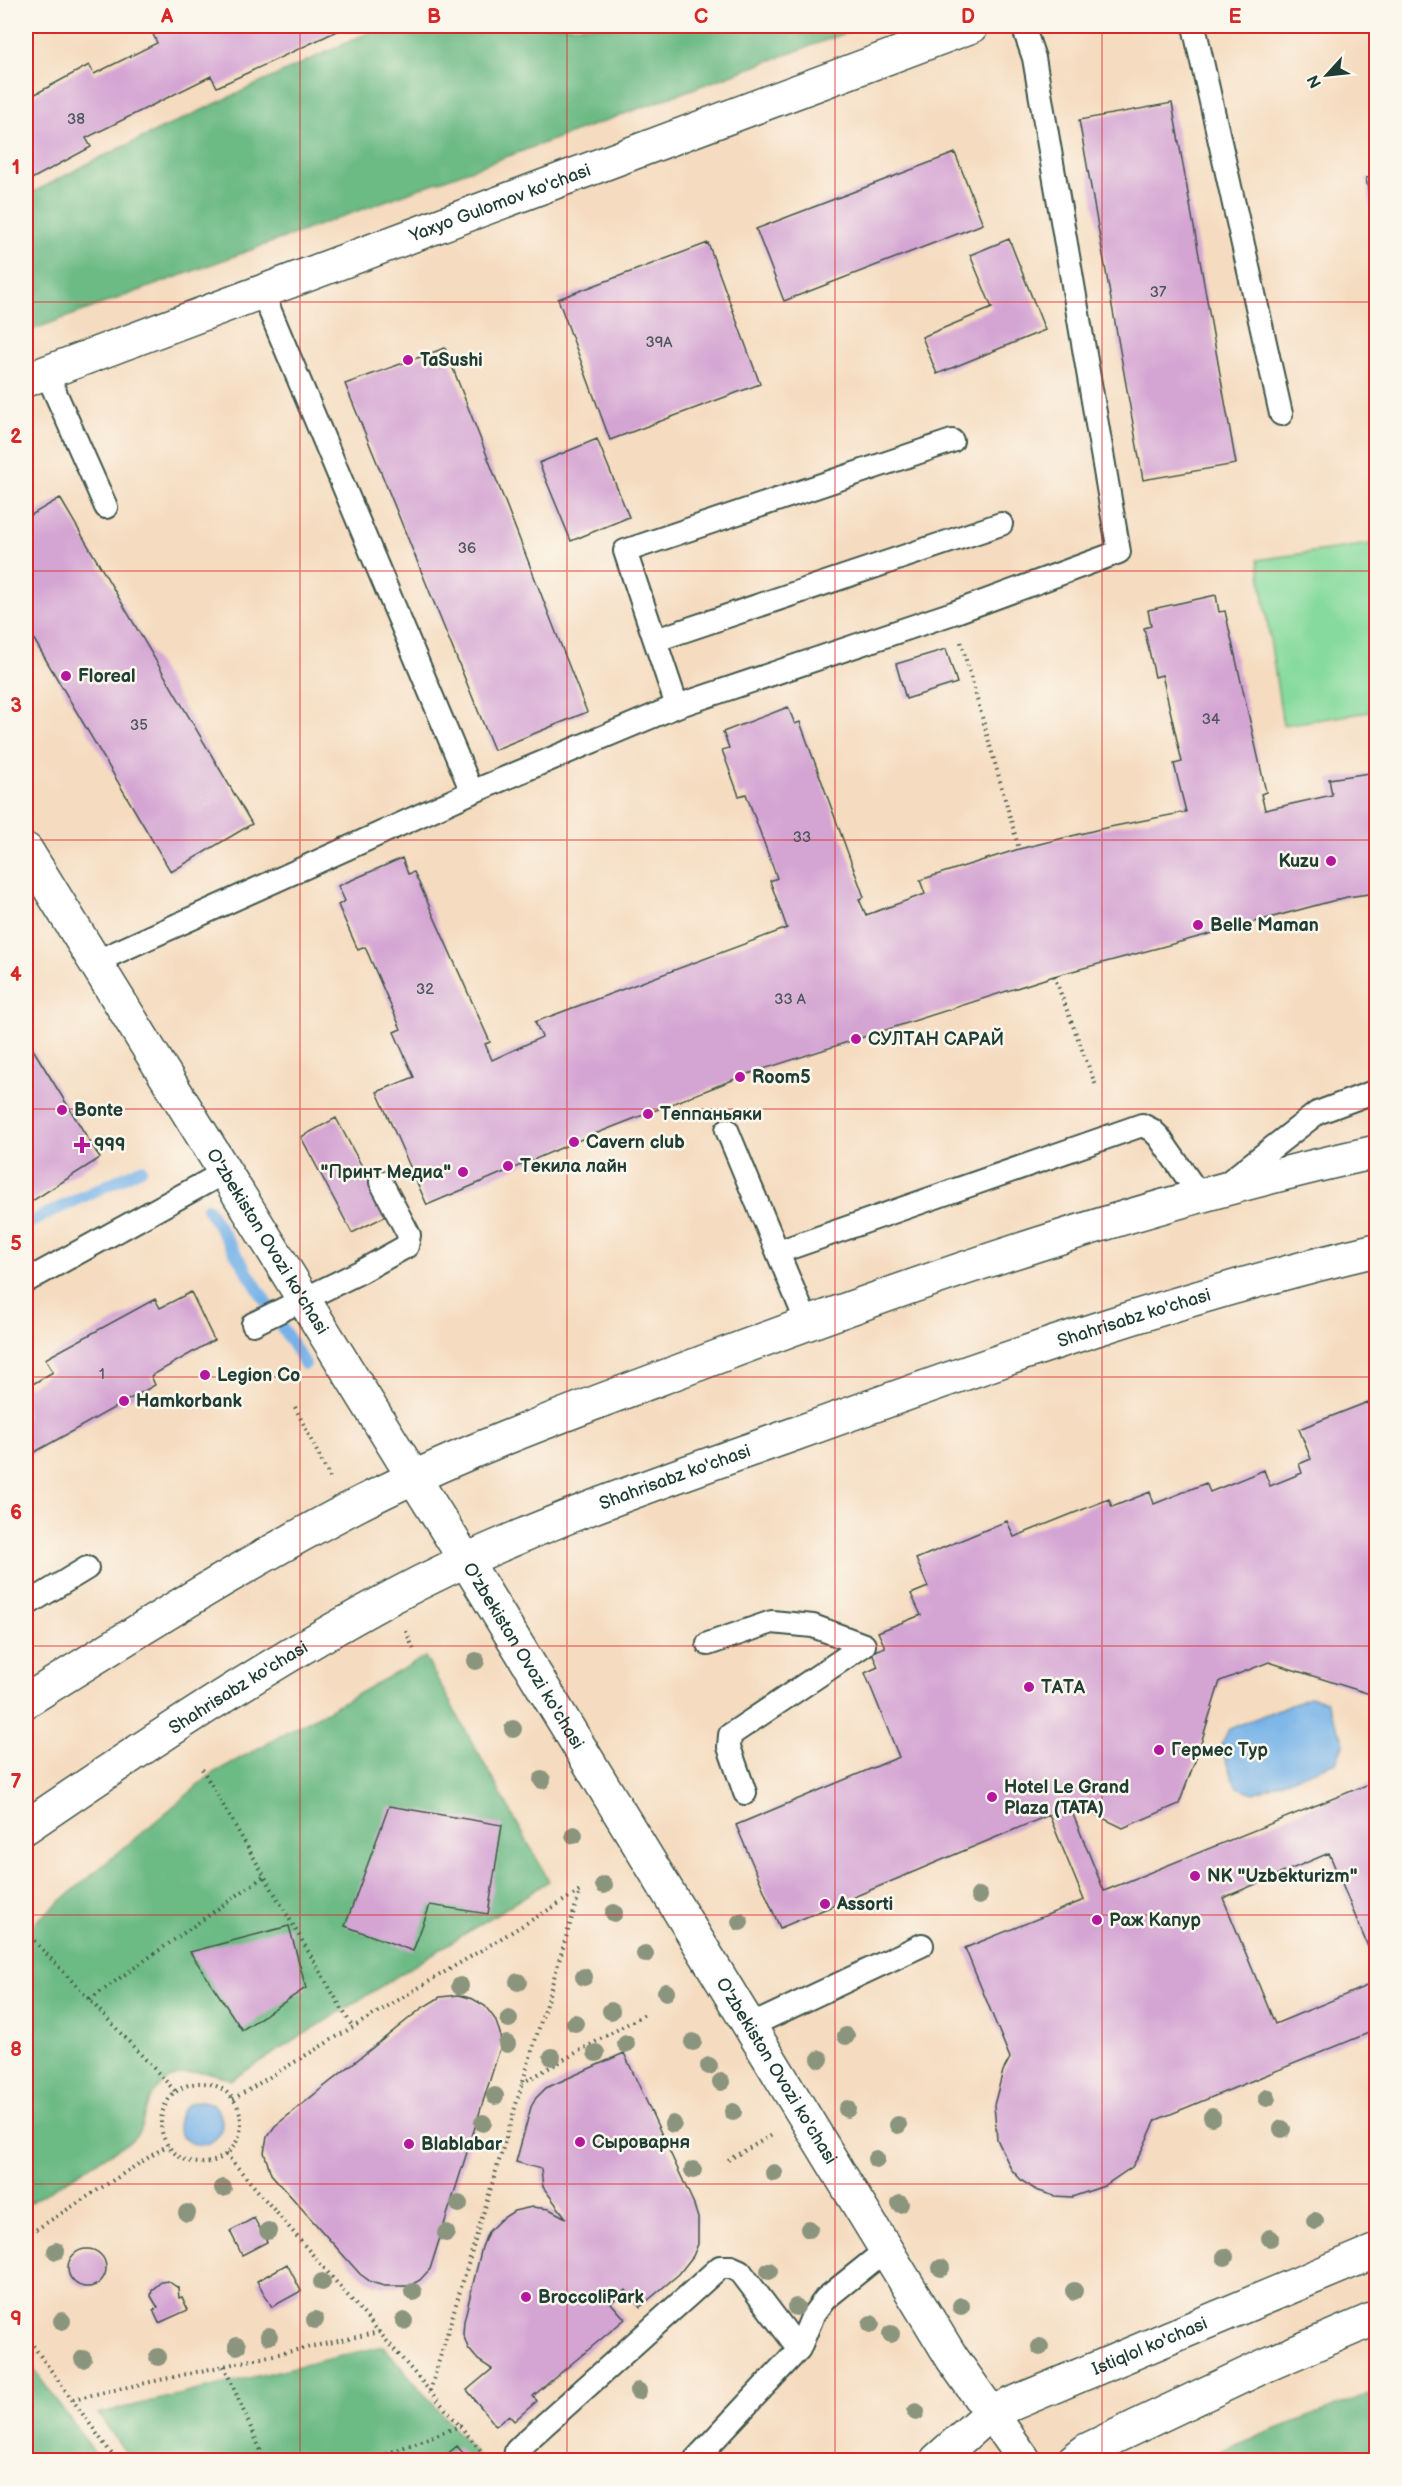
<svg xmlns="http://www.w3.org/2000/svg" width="1402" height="2486" viewBox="0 0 1402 2486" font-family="'Balsamiq Sans',sans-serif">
<rect width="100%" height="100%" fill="#fbf7ec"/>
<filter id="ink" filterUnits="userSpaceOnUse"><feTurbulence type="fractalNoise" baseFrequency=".0167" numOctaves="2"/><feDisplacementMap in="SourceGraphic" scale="12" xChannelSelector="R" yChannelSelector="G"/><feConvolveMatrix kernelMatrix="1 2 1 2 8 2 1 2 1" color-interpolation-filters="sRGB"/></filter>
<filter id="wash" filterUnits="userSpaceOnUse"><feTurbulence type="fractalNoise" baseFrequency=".008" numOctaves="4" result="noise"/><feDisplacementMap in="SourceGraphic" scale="24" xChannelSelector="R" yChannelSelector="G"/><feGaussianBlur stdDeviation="1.35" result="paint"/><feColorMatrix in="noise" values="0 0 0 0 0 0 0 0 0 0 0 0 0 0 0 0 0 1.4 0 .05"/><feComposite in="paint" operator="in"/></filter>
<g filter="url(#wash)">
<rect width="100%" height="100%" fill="#f5dbbf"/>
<!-- green -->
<path fill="#86da9d" stroke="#528c68" stroke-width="1.5" d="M1376,543V711L1283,725L1258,560Z"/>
<!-- forest -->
<path fill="#6cba84" stroke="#467c5c" stroke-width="1.5" d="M382,26H865L26,332V196L93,161Z
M425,1657L549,1881L231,2080C200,2065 161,2070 147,2106C140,2123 146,2125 132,2140L26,2205V1930L213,1773Z
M383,2346L481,2460H131L98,2414Z
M26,2359L100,2460H26Z
M1376,2391V2460H1196Z"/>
<!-- water -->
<path fill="#76b2e8" stroke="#4a788e" stroke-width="1.5" d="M1309,1697L1326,1701L1344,1742L1336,1762L1254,1793L1237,1787L1220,1747L1229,1729Z
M178 2123a22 22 0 1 1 44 0a22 22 0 1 1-44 0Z"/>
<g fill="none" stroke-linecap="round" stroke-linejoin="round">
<!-- stream -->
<path stroke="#76b2e8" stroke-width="12" d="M207,1208L305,1364
M26,1224L141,1169"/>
</g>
<g id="blocks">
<!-- building -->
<path fill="#d4a4d3" d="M167,26H348L217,87L211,76L86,138L91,147L26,182V99L89,65L94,74L157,43L152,32Z
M1172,103L1236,464L1143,480L1079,120Z
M955,153L983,224L784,301L756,229Z
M1376,176V232H1375L1366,178Z
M1009,239L1045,330L937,374L922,337L992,308L970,255Z
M708,243L760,384L610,440L558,299Z
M445,348L587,712L494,750L345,384Z
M597,439L629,517L571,541L539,463Z
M60,498L252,824L171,872L26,626V518Z
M1216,595L1219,612L1225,611L1266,792L1261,794L1265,810L1332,795L1329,779L1376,772V893L1347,897L1054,976L748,1074L582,1139L427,1205L377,1092L414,1077L394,1032L401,1029L365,947L358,950L338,905L345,901L338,886L402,858L408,874L414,872L490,1042L485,1044L492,1060L542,1037L535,1022L787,928L770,881L777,878L746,794L739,796L722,750L729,748L723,732L788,707L795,724L800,722L864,897L859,899L866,915L925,894L920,880L1019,849L1100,829L1186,812L1174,764L1182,762L1162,675L1155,677L1144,628L1151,626L1148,610Z
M946,649L957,683L906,699L896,664Z
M26,1038L100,1158L26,1205Z
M336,1118L388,1215L352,1233L301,1137Z
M191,1292L214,1340L151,1376L155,1385L26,1457V1388L53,1372L45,1359L155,1299L160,1308Z
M1368,1402L1373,1414L1376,1412V1696L1269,1662L1220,1681L1198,1753L1179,1804L1123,1828L1076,1805L1070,1807L1104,1891L1376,1781V1966L1329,1853L1223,1898L1275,2024L1376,1982V2030L1156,2120L1140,2154L1132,2167L1104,2186L1072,2197L1054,2196L1036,2190L1022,2181L1011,2169L997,2139L994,2105L1003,2071L1010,2058L965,1948L1084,1900L1049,1815L780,1928L736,1825L899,1757L865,1673L878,1667L872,1652L885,1647L878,1632L921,1615L911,1594L928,1587L916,1559L1007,1521L1014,1537L1109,1499L1112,1507L1150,1492L1154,1504L1206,1483L1210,1492L1264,1470L1270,1486L1302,1473L1299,1464L1311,1459L1299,1429Z
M389,1806L502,1825L488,1914L430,1905L413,1951L345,1926Z
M289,1926L306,1988L242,2030L190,1952Z
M459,1995L473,1999L485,2006L495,2019L500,2033L501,2045L430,2269L420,2280L409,2286H384L371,2282L360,2274L271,2174L264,2152L267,2137L275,2126L422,2008L440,1997Z
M624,2053L693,2202L698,2218V2244L693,2256L679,2274L640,2307L626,2290L611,2303L625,2319L533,2396L537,2401L514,2421L509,2415L496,2426L467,2390L492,2369L478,2360L468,2348L463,2334L464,2321L482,2247L488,2232L500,2220L514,2211L532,2207L549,2209L566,2218L543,2187L541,2169L516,2162L531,2107L536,2098L546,2088Z
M254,2218L267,2242L242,2255L230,2231Z
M68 2268a19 19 0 1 1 38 0a19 19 0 1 1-38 0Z
M287,2264L301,2291L272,2307L257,2281Z
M168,2281L178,2288L179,2298L182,2297L188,2310L159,2323L153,2310L158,2308L151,2296L152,2290L161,2282Z
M457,2446L469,2460H440Z"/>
</g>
</g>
<g filter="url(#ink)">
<use href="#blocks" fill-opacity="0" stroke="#3f5549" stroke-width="1.5"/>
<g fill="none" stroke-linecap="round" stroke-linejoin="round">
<!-- service casing -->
<g stroke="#3f5549" stroke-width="26">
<path id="service" d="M1194,26L1281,414
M262,292L472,792
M46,372L106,507
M656,640L1001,524
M677,706L625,551L952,441
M95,962L472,792L677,706L953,613L1119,552L1034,58L1023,26
M727,1130L807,1323
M1226,1184L1317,1113L1376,1091
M778,1252L1142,1125L1152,1130L1159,1137L1200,1196
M26,1281L225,1172
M253,1324L360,1272L407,1246L409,1235L381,1182
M26,1605L87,1568
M708,1644L772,1622L813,1626L864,1645
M745,1793L729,1747L730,1735L864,1645
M750,2026L922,1945
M515,2460L516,2451L523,2444L720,2267H731L740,2271L799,2349L813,2315L825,2299L886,2250
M695,2460L799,2349"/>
</g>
<!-- minor casing -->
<g stroke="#3f5549" stroke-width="36">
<g id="minor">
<path id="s1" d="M26,380L972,26"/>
<path id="s2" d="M26,850L414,1478"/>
<path id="s3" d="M466,1561L952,2358L1024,2460"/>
<path id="s4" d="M937,2460L990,2413L1376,2251"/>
<path d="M1074,2460L1087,2450L1264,2366L1376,2318"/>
</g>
</g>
<!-- primary casing -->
<g stroke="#3f5549" stroke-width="36">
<g id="primary">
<path d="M414,1478L466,1561"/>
<path d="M26,1701C134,1633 242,1565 355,1506C468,1448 590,1405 709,1360C927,1278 1148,1202 1376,1152"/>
<path id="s5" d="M26,1827C144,1746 264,1666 390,1598C517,1530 654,1484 789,1436C982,1366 1177,1297 1376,1250"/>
</g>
</g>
<!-- path -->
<path stroke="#3f5549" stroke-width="4" stroke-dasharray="1.5 4.5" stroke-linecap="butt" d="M961,642L1019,849
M1054,976L1096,1086
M295,1407L330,1478
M406,1631L415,1653
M202,1769L353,2028
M26,1932L176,2092
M90,1999L263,1877
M522,2083L647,2013
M161 2123a40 40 0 1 1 80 0a40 40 0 1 1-80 0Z
M233,2099L580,1891
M226,2154L460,2426
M728,2160L774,2134
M26,2236L168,2145
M26,2336L116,2460
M224,2366L265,2460
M430,2391L580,1891
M73,2399L379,2332
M370,2460L460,2426L483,2453"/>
<!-- service -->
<use href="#service" stroke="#fff" stroke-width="22"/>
<!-- minor -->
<use href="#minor" stroke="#fff" stroke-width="33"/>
<!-- primary -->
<use href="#primary" stroke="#fff" stroke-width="33"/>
</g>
<!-- trees -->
<g fill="#8b957e">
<circle cx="476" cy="1661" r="9"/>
<circle cx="513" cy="1729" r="9"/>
<circle cx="542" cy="1780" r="9"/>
<circle cx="574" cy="1835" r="9"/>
<circle cx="604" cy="1885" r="9"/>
<circle cx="979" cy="1896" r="9"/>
<circle cx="614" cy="1913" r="9"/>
<circle cx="740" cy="1922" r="9"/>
<circle cx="645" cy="1954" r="9"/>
<circle cx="584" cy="1977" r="9"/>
<circle cx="518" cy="1982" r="9"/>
<circle cx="460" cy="1986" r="9"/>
<circle cx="666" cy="1992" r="9"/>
<circle cx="611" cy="2011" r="9"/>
<circle cx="509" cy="2019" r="9"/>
<circle cx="575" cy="2023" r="9"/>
<circle cx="846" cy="2036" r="9"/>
<circle cx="693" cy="2042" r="9"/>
<circle cx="507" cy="2044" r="9"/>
<circle cx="626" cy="2044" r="9"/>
<circle cx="596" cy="2053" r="9"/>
<circle cx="552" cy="2057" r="9"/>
<circle cx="820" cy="2059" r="9"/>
<circle cx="709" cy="2066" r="9"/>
<circle cx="721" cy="2082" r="9"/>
<circle cx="495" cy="2096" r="9"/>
<circle cx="1267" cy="2098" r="9"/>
<circle cx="847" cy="2109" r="9"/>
<circle cx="733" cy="2112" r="9"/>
<circle cx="1212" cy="2117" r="9"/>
<circle cx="483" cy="2123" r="9"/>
<circle cx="673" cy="2124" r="9"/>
<circle cx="898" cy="2125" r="9"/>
<circle cx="1282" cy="2129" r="9"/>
<circle cx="876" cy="2159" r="9"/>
<circle cx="693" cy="2170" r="9"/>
<circle cx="774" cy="2173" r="9"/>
<circle cx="223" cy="2188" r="9"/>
<circle cx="459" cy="2204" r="9"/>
<circle cx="900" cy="2204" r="9"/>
<circle cx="187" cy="2213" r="9"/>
<circle cx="1315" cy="2221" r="9"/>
<circle cx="809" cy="2229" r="9"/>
<circle cx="268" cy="2231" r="9"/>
<circle cx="446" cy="2233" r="9"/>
<circle cx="1270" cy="2238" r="9"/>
<circle cx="56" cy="2251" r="9"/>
<circle cx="1225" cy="2257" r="9"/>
<circle cx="941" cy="2268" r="9"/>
<circle cx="769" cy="2271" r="9"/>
<circle cx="322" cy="2282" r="9"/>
<circle cx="1074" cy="2291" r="9"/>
<circle cx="413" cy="2292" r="9"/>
<circle cx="961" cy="2306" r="9"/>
<circle cx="796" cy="2307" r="9"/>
<circle cx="315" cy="2320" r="9"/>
<circle cx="62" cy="2321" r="9"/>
<circle cx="404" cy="2321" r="9"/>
<circle cx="871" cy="2324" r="9"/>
<circle cx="891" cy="2334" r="9"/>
<circle cx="269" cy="2336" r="9"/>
<circle cx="237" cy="2346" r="9"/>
<circle cx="1040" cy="2347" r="9"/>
<circle cx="158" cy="2357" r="9"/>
<circle cx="83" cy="2359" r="9"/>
<circle cx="638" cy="2391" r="9"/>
<circle cx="916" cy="2412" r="9"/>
</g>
</g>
<!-- grid -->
<path fill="none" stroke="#d62828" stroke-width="1.5" stroke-opacity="0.55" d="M300,26V2460M567,26V2460M835,26V2460M1102,26V2460M26,302H1376M26,571H1376M26,840H1376M26,1109H1376M26,1377H1376M26,1646H1376M26,1915H1376M26,2184H1376"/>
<!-- markers -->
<g fill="#b5179e" stroke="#fbf7ec" stroke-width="2">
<circle cx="408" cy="360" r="6"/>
<circle cx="66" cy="676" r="6"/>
<circle cx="1331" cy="861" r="6"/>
<circle cx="1198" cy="925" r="6"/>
<circle cx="856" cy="1039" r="6"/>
<circle cx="740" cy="1077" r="6"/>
<circle cx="62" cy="1110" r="6"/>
<circle cx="648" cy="1114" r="6"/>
<circle cx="574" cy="1142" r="6"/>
<path d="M79 1136h6v6h6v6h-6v6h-6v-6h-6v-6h6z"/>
<circle cx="508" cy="1166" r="6"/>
<circle cx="463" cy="1172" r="6"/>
<circle cx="205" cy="1375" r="6"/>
<circle cx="124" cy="1401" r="6"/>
<circle cx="1029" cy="1687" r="6"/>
<circle cx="1159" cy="1750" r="6"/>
<circle cx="992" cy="1797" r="6"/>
<circle cx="1195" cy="1876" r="6"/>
<circle cx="825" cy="1904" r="6"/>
<circle cx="1097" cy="1920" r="6"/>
<circle cx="580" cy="2142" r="6"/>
<circle cx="409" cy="2144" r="6"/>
<circle cx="526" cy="2297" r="6"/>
</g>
<g text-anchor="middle" stroke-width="5" stroke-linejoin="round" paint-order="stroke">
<!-- number labels -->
<g font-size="15" fill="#4c575c">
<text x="76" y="124">38</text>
<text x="1158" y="297">37</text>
<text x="659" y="347">39A</text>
<text x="467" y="553">36</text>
<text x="1211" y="724">34</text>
<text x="139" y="730">35</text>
<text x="802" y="842">33</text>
<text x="425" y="994">32</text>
<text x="790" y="1004">33 А</text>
<text x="102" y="1379">1</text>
</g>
<!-- street labels -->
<g font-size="18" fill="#1f3d34" stroke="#fbf7ec">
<text dy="6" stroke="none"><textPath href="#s1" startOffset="506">Yaxyo Gulomov ko'chasi</textPath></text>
<text dy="6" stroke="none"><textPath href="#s2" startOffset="460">O'zbekiston Ovozi ko'chasi</textPath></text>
<text dy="6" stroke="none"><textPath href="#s5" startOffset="1226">Shahrisabz ko'chasi</textPath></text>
<text dy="6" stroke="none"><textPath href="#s5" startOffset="740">Shahrisabz ko'chasi</textPath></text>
<text dy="6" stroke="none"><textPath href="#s3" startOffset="111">O'zbekiston Ovozi ko'chasi</textPath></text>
<text dy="6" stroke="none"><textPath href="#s5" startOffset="254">Shahrisabz ko'chasi</textPath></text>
<text dy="6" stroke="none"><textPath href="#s3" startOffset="597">O'zbekiston Ovozi ko'chasi</textPath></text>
<text dy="6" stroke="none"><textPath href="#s4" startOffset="244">Istiqlol ko'chasi</textPath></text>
</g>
<!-- poi labels -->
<g font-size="18" font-weight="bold" fill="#1f3d34" stroke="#fbf7ec" text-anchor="start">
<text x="420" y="366">TaSushi</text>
<text x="78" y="682">Floreal</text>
<text x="1319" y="867" text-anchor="end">Kuzu</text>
<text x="1210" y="931">Belle Maman</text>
<text x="868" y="1045">СУЛТАН САРАЙ</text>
<text x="752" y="1083">Room5</text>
<text x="74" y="1116">Bonte</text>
<text x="660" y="1120">Теппаньяки</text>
<text x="586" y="1148">Cavern club</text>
<text x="94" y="1151">999</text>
<text x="520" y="1172">Текила лайн</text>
<text x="451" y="1178" text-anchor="end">"Принт Медиа"</text>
<text x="217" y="1381">Legion Co</text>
<text x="136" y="1407">Hamkorbank</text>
<text x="1041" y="1693">ТАТА</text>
<text x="1171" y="1756">Гермес Тур</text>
<text x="1004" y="1793">Hotel Le Grand<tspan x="1004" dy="21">Plaza (TATA)</tspan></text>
<text x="1207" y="1882">NK "Uzbekturizm"</text>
<text x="837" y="1910">Assorti</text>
<text x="1109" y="1926">Раж Капур</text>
<text x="592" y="2148">Сыроварня</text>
<text x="421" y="2150">Blablabar</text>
<text x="538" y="2303">BroccoliPark</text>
</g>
</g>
<!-- margin -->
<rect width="1402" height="2486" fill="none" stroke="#fbf7ec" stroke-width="66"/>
<!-- north arrow -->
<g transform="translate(1327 75) rotate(243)" stroke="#fbf7ec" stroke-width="4.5" paint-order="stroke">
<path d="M0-4.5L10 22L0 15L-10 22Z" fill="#1f3d34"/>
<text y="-9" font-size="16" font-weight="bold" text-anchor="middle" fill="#1f3d34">N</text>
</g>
<rect x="33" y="33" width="1336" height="2420" fill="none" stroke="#d62828" stroke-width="2"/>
<g font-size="20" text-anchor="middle" font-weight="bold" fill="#d62828">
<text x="167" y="23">A</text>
<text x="434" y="23">B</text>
<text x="701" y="23">C</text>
<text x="968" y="23">D</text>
<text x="1235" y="23">E</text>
<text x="16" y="174">1</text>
<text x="16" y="443">2</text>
<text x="16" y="712">3</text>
<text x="16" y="981">4</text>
<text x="16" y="1250">5</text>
<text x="16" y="1519">6</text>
<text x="16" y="1788">7</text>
<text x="16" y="2056">8</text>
<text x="16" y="2325">9</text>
</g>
</svg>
